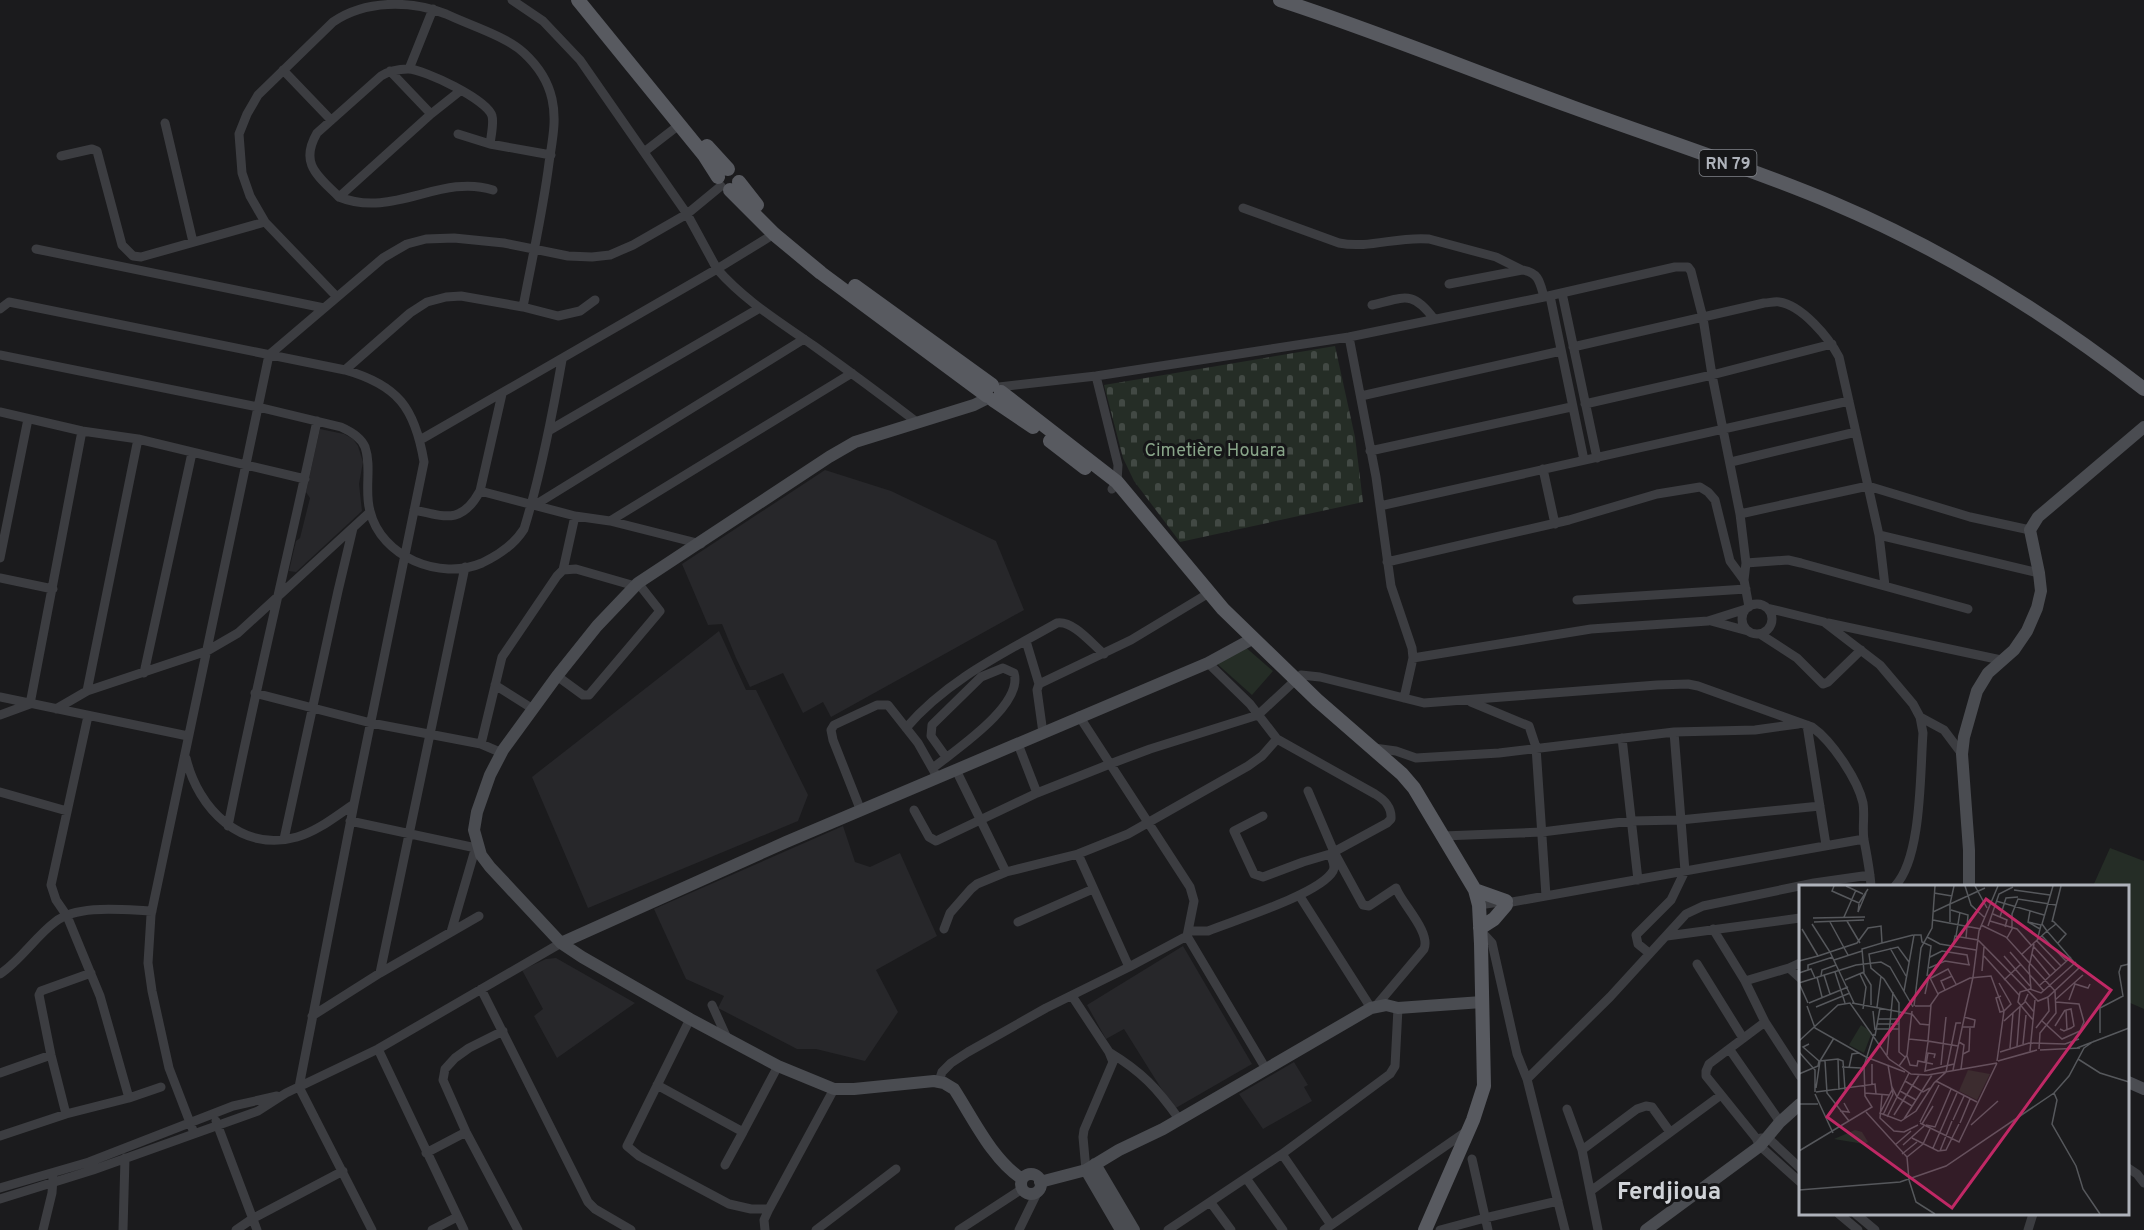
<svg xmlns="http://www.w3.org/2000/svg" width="2144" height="1230" viewBox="0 0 2144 1230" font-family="Overpass,sans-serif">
<defs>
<pattern id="cemetery-stones" width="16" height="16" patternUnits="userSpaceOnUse" patternTransform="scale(1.5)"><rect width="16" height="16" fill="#252d26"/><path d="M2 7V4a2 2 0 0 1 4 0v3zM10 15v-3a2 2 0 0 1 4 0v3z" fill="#424944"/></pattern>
</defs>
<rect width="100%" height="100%" fill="#1b1b1d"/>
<!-- built -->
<path fill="#27272a" d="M320,429L344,434L353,439L358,446L363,462L359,484L362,511L296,572L289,571L296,541L300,538L310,498L306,492Z
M825,470L891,491L996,541L1024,610L831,717L823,702L803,713L783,673L750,687L736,658L722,624L708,625L682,564Z
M719,631L746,690H756L808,795L798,821L588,908L532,777Z
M843,826L855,862L870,867L900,853L937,936L876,970L898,1012L865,1061L816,1049H797L718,1008L724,996L686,979L654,909Z
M1183,946L1252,1064L1174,1109L1124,1029L1106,1039L1087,1005Z
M556,958L635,1003L557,1058L534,1016L543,1009L522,970L546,959Z
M1294,1062L1308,1085L1304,1087L1312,1101L1263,1129L1239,1094Z"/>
<!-- cemetery -->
<path fill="url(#cemetery-stones)" d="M1335,346L1355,437L1363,502L1180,542L1134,481L1123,458L1104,385Z"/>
<!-- garden -->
<path fill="#252d26" d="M1243,645L1273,671L1252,695L1214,661Z
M2110,848L2144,861V1009L2128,1002V886H2093Z"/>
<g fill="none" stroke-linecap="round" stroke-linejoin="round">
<!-- minor -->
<path stroke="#3c3d41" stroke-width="9" d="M512,0L543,21L580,60L687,214L717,269C745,301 780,322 814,346C849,371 884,397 918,423
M409,69L433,9
M283,70L331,120
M390,71L431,114
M460,91L431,114L339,197C318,176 299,164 317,133L381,76C389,71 398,69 408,69C424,69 488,100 492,116C494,123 491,136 490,144
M165,123L193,242
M458,134L490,144L551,155
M644,152L679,125
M61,156L92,149L97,151L122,245L133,256L141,257L265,222
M339,197C393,219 441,173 493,190
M1243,208L1339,243C1369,249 1398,236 1429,239L1496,257L1522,270
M36,249L324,308
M1449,284L1522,270C1539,272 1540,283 1544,297
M1562,293L1597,458
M1550,296L1584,460
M337,297L265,222L250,196L242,173L239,134L247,114L258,95L333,22C365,0 410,0 446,14C469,25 506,36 524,53C537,65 548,81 552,99C557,121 552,141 549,163C543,211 532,259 523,307
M1372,305C1404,298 1412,289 1434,319
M0,309L9,302L345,370C398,385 415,408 424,462L354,804L299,1087L372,1230
M1349,337L1376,477L1391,586L1412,648L1413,658L1404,698
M1573,347L1764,303C1769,303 1775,301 1779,302C1802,305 1829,338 1839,357L1879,535L1885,586
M0,355L258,407L341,427C350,431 361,437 365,447C372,467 364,491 370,511C381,557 440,581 482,563C499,555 514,545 524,529C541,474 552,417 562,360
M345,370L410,313L427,302L446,297L461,296L523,307L558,316L580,311L595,300
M1096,376L1118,465L1117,482L1112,489
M999,387L1096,376L1349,337L1544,297L1675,267H1688L1691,271L1703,318L1712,375L1740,514L1746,563L1744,580L1749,607
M1361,396L1561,351
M1585,404L1712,375L1832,344
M0,412L82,431L138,439L305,479
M550,430L758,309
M420,440L717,269L774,234
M1370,451L1571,407
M1731,462L1856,432
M1543,469L1555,524
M480,491L575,516L610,521L701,544
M535,505L804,339
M1380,506L1849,401
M414,510C446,517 462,524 480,491L502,394
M1740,514L1868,486L1970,517L2030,530
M610,521L852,373
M1879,535L2039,573
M0,558L28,419
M1387,562L1569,520L1657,494L1700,487L1708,492L1715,500L1730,561L1744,580
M1746,563L1788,560L1801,563L1968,609
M563,570L575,516
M0,578L53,589
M1577,600L1746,589
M1742 619a15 15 0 1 1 30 0a15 15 0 1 1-30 0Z
M1767,608L1824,622L1880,665L1913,704L1920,717L1923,733C1920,772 1922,858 1895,886
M1711,621L1748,631
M1828,623L2001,660
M1760,634L1797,658L1823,684L1828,682L1861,650
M1026,641L1039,684
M1413,658L1591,629L1708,621L1746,609
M1208,663L1250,704L1277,739L1375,794C1385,800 1392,807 1391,819L1387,823L1330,854L1303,862L1263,877L1254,874L1234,831L1263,816
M144,673L192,453
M557,676L583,695H589L660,611L638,583
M495,685L533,709
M87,691L138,439
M255,693L371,723L481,744L502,753
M0,697L188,736
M1471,702L1529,726L1536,747L1546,896
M56,709L87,691L207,651L238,633L370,512
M0,715L30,704L82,431
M88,716L51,885L56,900L67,916L100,996L129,1098
M1920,717L1944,730L1962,754
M1807,725L1826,845
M906,728C947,680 1004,653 1057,623C1073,620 1092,644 1104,654
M1043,733L1037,690L1039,684L1131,640L1209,593
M1622,738L1638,880
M481,744L502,657L557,576L563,570L576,569L635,586
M1018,744L1037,793
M1374,748L1396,751L1416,758L1499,753L1674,732L1755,730L1798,724
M186,758C198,809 242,853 297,837C318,831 336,816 354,804
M933,768C955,750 1024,705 1014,673L1003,668L981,677L932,725L931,736L946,757
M956,770L1006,872
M1308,791L1334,852L1363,905L1369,906L1396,888C1402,904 1431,932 1424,949L1376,1006
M0,792L67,811
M914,810L929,837L936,841L1037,793L1110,764L1150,749L1258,715L1301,675L1320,677L1424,703L1657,685L1688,684L1698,686L1812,727C1832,741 1858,780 1863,803C1865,815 1862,828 1864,840C1867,856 1870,871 1871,886
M861,811L833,740L831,730L834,725L877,705H888L918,743L935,773
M350,821L476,848
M228,826C255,690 288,556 317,421
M1443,836L1542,832L1631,821L1680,820L1820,806
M284,839L338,591L353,528
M1078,854L1129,967
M1299,895L1371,1008
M1479,905L1506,901L1512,902L1864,839
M1018,922L1093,889
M944,929L950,913L971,889L977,884L1006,872L1078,854L1128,834L1248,766L1262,756L1277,739
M1713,929L1745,981L1765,1022L1800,1076
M1480,930L1492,943L1517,1054L1527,1079L1565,1230
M1189,931H1208C1235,920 1320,894 1333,871C1336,865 1332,860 1330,854
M451,932L477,843
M1187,936L1266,1069
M1667,936L1800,918
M1649,953L1638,944L1636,935L1671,900L1685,871L1674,732
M1697,964L1743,1038
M1789,968L1800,978
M380,973L465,567
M0,974C21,960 35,937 55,922C78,904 124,910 152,911
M1745,981L1789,968L1800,963
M481,989L588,1202L595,1209L631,1230
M1072,996L1109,1052L1113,1062L1084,1130L1083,1137L1086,1170
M712,1005L727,1038
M312,1016L380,973L479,916
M690,1019L627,1146L639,1156L729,1204L751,1209H769
M1765,1022L1709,1064L1706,1071V1076L1756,1138L1760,1146L1800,1182
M503,1031L469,1048L455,1058L445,1069L443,1080L466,1132L518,1230
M378,1049L464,1230
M1730,1050L1780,1122
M1109,1052C1142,1072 1157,1088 1179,1119
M0,1073L51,1055
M1527,1079L1610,997L1686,914L1703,906L1814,883L1870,875
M939,1081L942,1072L951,1063L968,1052L1046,1008L1129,967L1187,936L1194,901L1190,887L1079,716
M657,1085L743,1132L778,1066
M1567,1109L1582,1150L1598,1230
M66,1114L51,1055L39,995L41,991L91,973
M216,1121L257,1230
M194,1133L169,1068L152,991L148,963L151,915L269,355L383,258L407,244L426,239L454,238L504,243L568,256L592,257L610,255L633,245L687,214L721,186
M0,1136L66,1114L129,1098L161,1087
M1761,1138H1768L1800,1168
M1582,1150L1637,1109L1646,1106L1652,1107L1670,1132
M426,1153L466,1132
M1282,1154L1331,1225
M1472,1159L1488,1230
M725,1165L743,1132
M2128,1168L2137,1174L2144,1183
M1246,1178L1283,1230
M0,1188L89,1162L233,1106L277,1096
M1592,1190L1721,1095
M0,1199L93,1170L258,1111L286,1093L378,1049L561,943
M1211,1203L1231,1230
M1839,1214L1858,1230
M1856,1214L1875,1230
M43,1230L52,1193L53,1178
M123,1230L125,1158
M236,1230L252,1219L343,1171
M432,1230L457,1217
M765,1230L764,1220L769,1209L834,1089
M816,1230L896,1169
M959,1230L1022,1189
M1019,1230L1038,1191
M1168,1230L1282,1154L1390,1074L1395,1066L1398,1008
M1324,1230L1467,1131
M1440,1230L1485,1218L1558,1201
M2028,1230L2033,1214"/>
<!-- secondary -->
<path stroke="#4a4c51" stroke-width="12" d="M988,398L974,405L855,442L829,457L638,583L597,626L557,676L503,750L490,775L477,812L474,830L481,855L490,867L561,943L582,957L690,1019L778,1066L834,1089H854L934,1081L944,1083L954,1089C974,1120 992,1159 1022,1179
M1969,886V850L1962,754L1964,737L1977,691L1988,673L2014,650L2027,631L2037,608L2041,591L2039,573L2030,530L2038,517L2144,427
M561,943L786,842L1208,663L1252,639
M2128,1082L2144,1089
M1095,1164L1134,1230
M1086,1170L1121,1230
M1021 1184a10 10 0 1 1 20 0a10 10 0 1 1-20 0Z
M1040,1182L1086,1170L1119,1150L1163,1129L1371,1008L1386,1005L1398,1008L1482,1002
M1646,1230L1760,1146L1780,1122L1800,1104"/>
<!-- primary -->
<path stroke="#585a60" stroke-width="14" d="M578,0L704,155L718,177
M1280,0C1379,32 1475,72 1572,107C1659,139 1748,167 1833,203C1944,250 2049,315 2144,389
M707,146L728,169
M739,182L757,205
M730,190L774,234L821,273L987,396
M855,286L992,385
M1001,392L1117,482L1223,609L1317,700L1402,774L1414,788L1475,890L1479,905L1481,944L1484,1086L1473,1120L1425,1230
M993,400L1033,427
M1050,441L1085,468
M1475,890L1506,901
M1480,928L1494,919L1506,905"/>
</g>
<g text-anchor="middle" stroke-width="6" stroke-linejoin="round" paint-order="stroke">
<!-- shield labels -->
<rect fill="#161618" stroke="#81848a" stroke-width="1.5" x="1699.5" y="150" width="57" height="26" rx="4.5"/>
<g font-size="16" font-weight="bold" fill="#afb3bb">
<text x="1728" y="169">RN 79</text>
</g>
<!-- park labels -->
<g font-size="18" fill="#88a489" stroke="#161618">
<text x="1215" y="456">Cimetière Houara</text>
</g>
<!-- district labels -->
<g font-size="24" font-weight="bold" fill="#cfd2d7" stroke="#161618">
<text x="1669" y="1199">Ferdjioua</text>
</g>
</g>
<!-- overview -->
<g transform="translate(1799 885)">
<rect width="330" height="330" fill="#1b1b1d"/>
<path d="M169,185L191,189L178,215L160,206Z" fill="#252d26"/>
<path d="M62,140L73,147L65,168L50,160ZM56,245L63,247L69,257L65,259L35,254Z" fill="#252d26"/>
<path fill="none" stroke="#56585c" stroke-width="1.5" d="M35,1L33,6L60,18L69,4M47,1L64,9M166,1L172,20L185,32M176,1L188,23M254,1L243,39L248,46L257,39L254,36M215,5L251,10M135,8L153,11M197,16L245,30M60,19L59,27L67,8M152,25L169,30L167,53M231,26L229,37L241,44M134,27L151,19L155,1M194,29L208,35L206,42M45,32L57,5M201,32L207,13L219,12M14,33L66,32M134,35L182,44M48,36L61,58M191,36L218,44L232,60M15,37L65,35M31,37L49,70M151,37V19L186,3M229,37L242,40L238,56L262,81M253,37L262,1M257,39L267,49L259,58M182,40L207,52L256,106L257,128L241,148L240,164M189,41L200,9L214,2M3,44L19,71L31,67L13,39M157,51L161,27M243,51L267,76M128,52L141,59L177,65M208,53L213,44V29L219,14L257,20M83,58L114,50M154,61L156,51L179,55L239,116L249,112L280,83L248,46L223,69M235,62L257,86M91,63L107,91M211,67L245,106M233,69L251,91M185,71L220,110M205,71L231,101M131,72L143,66L168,70L170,80M35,75L63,66M0,76L19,71M130,83L146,76L171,80M9,85V80L34,72M183,86L185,62M36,87L46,118M64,87L72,100V120M0,88L12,84L16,93M61,89L67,102L64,124M25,90L31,109M22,91L23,85L37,80M18,92L23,112M174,92L180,46L199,1M132,93L149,84L157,99M46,95L65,87L63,64L83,58L82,41L69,43L58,58L31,67L55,118M205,95L222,79M0,98L57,80L82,77L91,82L114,122M0,98L9,118M200,98L212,119L205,126M241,100L272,72M232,104L230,82L235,59M146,105L142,96L153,91M105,106L115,50H122L123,57L132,61L128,91M126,109L130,91L139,109M229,109L226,116L235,127M202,111L197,113L201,127L205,126M256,115L284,90M270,115L276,99L289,103L291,99M10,118L49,102M53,118L112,129M132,120L129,156L159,161M8,121L16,143L67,172L106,187M115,121L122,63L133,43L136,1M116,121H131L140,108L171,93L192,91L205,126L198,176M17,122L51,108M78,122L82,91M74,126L76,145M113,129L121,139L131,140M79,134H100M234,135L219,117L221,107L231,104L242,108L277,77M242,135L263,154L281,146L285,137L280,119L257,117M205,136L226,117M78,139H100M256,141L266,125M163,142H175L176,135L165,132M237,143L250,126L249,113M77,144H100M261,144L265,146L272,143L275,141L272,124L267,125L268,145M301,148V123L324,111L320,87L322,81L330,79M76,151L81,123M110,154L129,156M0,156L39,120L51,118L90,174L112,189L129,190L198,178M160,157L165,160L162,184M224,159L227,130M218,161L221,122M211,163L214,128M278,163L330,143M241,165L281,163M231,166L236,115M0,167L16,185V207M201,167L230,158L266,159L280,154M164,169L170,166L171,143M88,170L94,107M108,171L111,180L118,181L119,176L134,179M106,172L100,167V118L85,94L72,83L70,69L99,62L110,77M135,173L136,169L129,168L126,186L155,179M39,174L40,205M279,174L301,188L330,197M21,176L35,153M26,176L28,208L50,236M199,176L238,165M126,177L129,157M73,179V199M142,180L147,132M100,181L108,170L113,126M43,182L62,183M50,183L53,169L60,168M154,185L174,92M0,189L19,181L20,176L4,162L10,159M106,196L124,207L131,203M137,196L178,217M93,202L98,212L113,221M17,203L21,176L39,174L44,176L46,205M93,205L81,228L102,236L117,226L135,198L147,187L157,138H162M101,206L117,215M17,207L76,199L77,209M66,208L90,210M255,208L258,215L253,239L277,281L284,304L301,329M16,209L34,248M83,210L81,233L95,246L105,247L119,240M0,219H19M41,226L50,227L45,218M67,227L108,272L110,295M84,230L94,209L89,180M95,230L120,190M88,232L110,188M105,234L133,190M154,235L165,211M121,237L140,200M121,238L160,257L198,178M161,238L171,214M123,239L134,221M127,240L136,242L152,204M172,240L199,216M113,253L139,266L147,265L160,239M96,260L112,246M104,260L125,241M134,263L158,208M0,266L73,222L66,211L65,181L75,149M141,266L153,236M103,269L118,257M108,272L124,259L131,244M110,295L117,317L136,329M0,305L101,297L147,281L255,208L270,191L285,163L295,156"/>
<path fill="#c02865" fill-opacity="0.15" stroke="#c02865" stroke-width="3" d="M187,14L312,105L153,323L28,232Z"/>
<rect width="330" height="330" fill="none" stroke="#afb3bb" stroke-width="3"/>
</g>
</svg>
